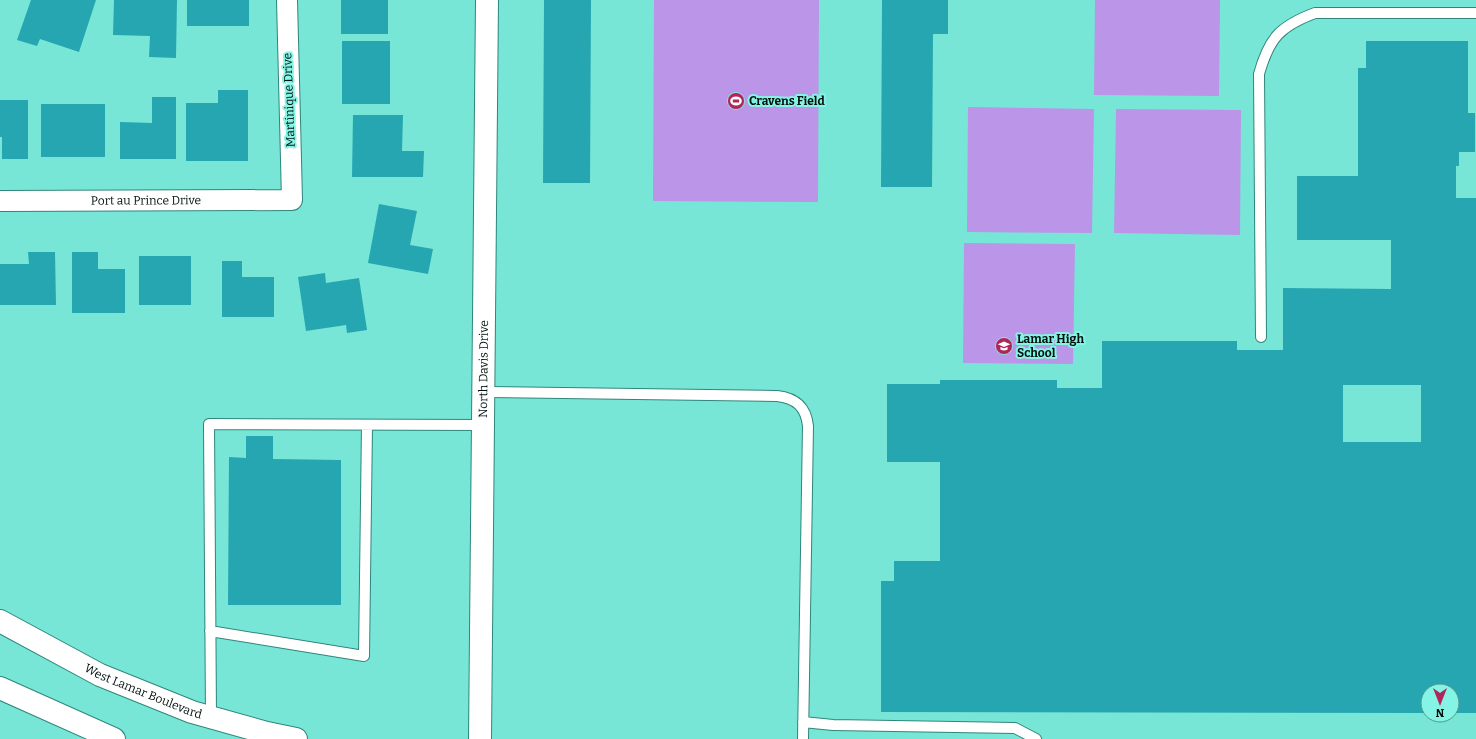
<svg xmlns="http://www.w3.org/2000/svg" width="1476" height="739" viewBox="0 0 1476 739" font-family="Bitter,serif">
<rect width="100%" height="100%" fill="#77e6d7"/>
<!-- green -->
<path fill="#ba95e8" d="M654,0H819L818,202L653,201Z
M1095,0H1220L1219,96L1094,95Z
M968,107L1094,109L1092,233L967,232Z
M1116,109L1241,110L1240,235L1114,233Z
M964,243L1075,244L1073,364L963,363Z"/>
<!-- building -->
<path fill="#25a6b1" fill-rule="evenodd" d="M31,0H96L79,52L40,39L37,46L17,40Z
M114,0H177L176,58L149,57L150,36L113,35Z
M187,0H249V26H187Z
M341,0H388V34H341Z
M544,0H591L590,183H543Z
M882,0H948V34H933L932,187H881Z
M342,41H390V104H342Z
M1366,41H1468V113H1475V152H1459V166H1456V198H1476V713H1452V691H1428V713L881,712V581H894V561H940V462H887V384H940V380H1057V388H1102V341H1237V350H1283V288L1391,289V240H1297V176H1358V68H1366ZM1343,385H1421V442H1343Z
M218,90H248V161H186V103H218Z
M152,97H176V159H120V122L152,123Z
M0,100H28V159H2V137H0Z
M41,104H105V157H41Z
M353,115H403L402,151H424L423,177H352Z
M379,204L417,211L410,245L433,249L428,274L368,263Z
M28,252H55L56,305H0V264H29Z
M72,252H98V269H125V313H72Z
M139,256H191V305H139Z
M222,261H242V277H274V317H222Z
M325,273L326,283L359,278L367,330L347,333L346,325L306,331L298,277Z
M246,436H273V459L341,460V605H228L229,457L246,458Z"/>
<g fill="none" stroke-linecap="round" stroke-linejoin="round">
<!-- lane casing -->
<g stroke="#2f867b" stroke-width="12">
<path id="lane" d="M1261,337L1259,74C1269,38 1280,26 1315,13H1476
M483,392L777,396C796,398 806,407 808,426L803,739
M210,631L364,656L367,425
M211,717L209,424L483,425
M803,722L833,725L1015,728L1036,739"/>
</g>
<!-- street casing -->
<g stroke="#2f867b" stroke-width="22">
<g id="street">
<path id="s1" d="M0,201L292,200L287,0"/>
</g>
</g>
<!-- secondary casing -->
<g stroke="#2f867b" stroke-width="24">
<g id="secondary">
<path id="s2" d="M0,621L100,675L192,712L267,733L296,739"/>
<path d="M0,688L114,739"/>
<path id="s3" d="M480,739L487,0"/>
</g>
</g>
<!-- lane -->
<use href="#lane" stroke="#fff" stroke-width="10"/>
<!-- street -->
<use href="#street" stroke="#fff" stroke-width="20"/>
<!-- secondary -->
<use href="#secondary" stroke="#fff" stroke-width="22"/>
</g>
<!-- icons -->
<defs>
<g id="stadium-disc" transform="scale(0.9)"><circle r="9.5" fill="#b2245a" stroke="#85f4e4"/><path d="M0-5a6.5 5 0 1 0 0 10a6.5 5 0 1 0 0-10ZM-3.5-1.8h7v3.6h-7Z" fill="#fff"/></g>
<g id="school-disc" transform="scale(0.9)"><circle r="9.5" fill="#b2245a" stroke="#85f4e4"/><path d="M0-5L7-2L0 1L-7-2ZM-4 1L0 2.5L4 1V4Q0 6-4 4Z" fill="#fff"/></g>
</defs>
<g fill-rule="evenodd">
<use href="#stadium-disc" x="736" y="101"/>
<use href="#school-disc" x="1004" y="346"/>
</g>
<g text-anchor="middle" stroke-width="4" stroke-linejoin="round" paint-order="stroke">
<!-- street labels -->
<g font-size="12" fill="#00100d" stroke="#85f4e4">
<text transform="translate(289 100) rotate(-92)" y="4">Martinique Drive</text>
<text dy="4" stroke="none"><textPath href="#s1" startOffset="146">Port au Prince Drive</textPath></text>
<text dy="4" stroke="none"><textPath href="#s3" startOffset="370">North Davis Drive</textPath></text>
<text dy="4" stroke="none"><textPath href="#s2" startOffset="160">West Lamar Boulevard</textPath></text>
</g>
<!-- poi labels -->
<g font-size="12" font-weight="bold" fill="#00100d" stroke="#85f4e4" text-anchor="start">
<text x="749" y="105">Cravens Field</text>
<text x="1017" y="343">Lamar High<tspan x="1017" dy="14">School</tspan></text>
</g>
</g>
<!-- north arrow -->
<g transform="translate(1440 703) rotate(180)"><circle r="19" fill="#85f4e4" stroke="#50998e"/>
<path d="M0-3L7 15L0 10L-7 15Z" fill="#b2245a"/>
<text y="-6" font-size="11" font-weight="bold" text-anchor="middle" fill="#00100d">N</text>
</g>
</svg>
